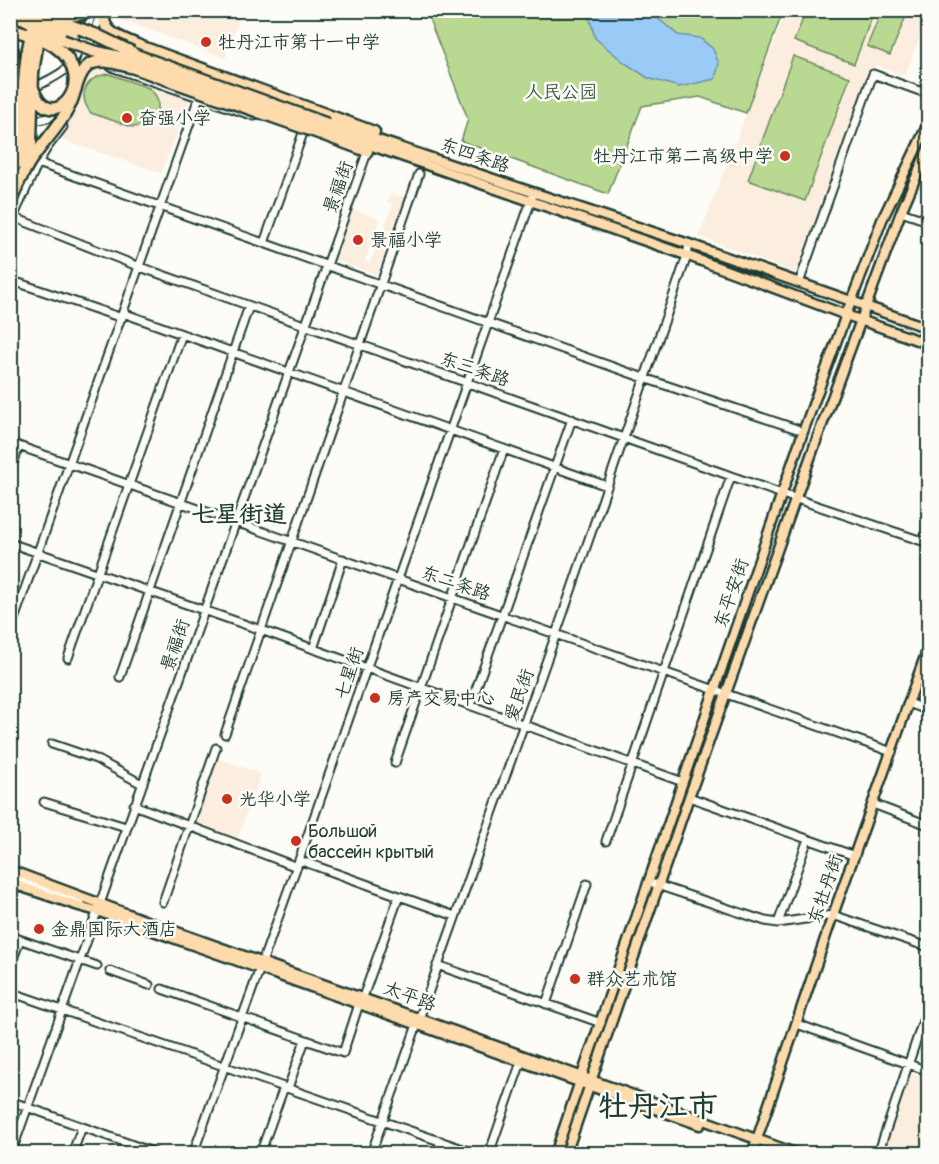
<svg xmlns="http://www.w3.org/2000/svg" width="939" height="1164" viewBox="0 0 939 1164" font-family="Pangolin,'LXGW WenKai TC',sans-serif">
<rect width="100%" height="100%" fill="#fdfcf7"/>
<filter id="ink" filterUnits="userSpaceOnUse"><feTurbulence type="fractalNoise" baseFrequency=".0167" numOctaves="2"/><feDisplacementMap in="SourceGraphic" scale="12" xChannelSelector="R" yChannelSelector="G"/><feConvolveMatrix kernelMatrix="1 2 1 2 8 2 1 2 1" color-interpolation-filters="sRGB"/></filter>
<g filter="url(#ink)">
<!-- built -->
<path fill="#fceedf" d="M111,10L242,11L225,58L117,18Z
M786,11H928V14L905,76L876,65L795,273L699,236Z
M98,69H110L192,96L161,173L62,140L84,80L90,73Z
M390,193L405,198L377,275L335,260L353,209L380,219L365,261L370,263L379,240L376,238L378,230L383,231L393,204L387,202Z
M217,758L261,774L237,840L193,823Z
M912,1073L928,1079V1153H883Z"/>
<!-- green -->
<path fill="#b9d891" stroke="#6c8a62" stroke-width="1.5" d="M882,10L908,11L890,55L867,46Z
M426,11H783L746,113L700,97L642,106L608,194L461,141L468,119Z
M806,11H874L854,64L794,41Z
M793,56L850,77L805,201L748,180Z
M109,74L149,88L156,96L158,102V109L151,121L142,126L132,127L91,113C76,94 87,76 109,74Z"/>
<!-- water -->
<path fill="#9acbf7" stroke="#6992a9" stroke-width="1.5" d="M591,11H649L678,35L700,38L713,49L719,64L715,79L679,87L648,78L625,63L595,38L589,15Z"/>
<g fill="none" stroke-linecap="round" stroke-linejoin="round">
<!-- minor casing -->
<g stroke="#1f3d34" stroke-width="11">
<path id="minor" d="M111,67L254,116
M81,70L101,12
M31,89C62,73 71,73 84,38C87,29 91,21 91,10
M10,119C36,121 45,123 67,107
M38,163L644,378L797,429
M901,212L928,221
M13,217L140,267L782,494L928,543
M10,224L38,163L47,148L63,127
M264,243L303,133
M10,280L122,318
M799,283L873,74L928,94
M123,313L607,486
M10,443L892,752
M10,472L19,446
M10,543L261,630L683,782
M10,631L199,97
M313,649L343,559
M68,658L182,334
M120,677L249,306
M909,703L928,711
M470,706L572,419
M225,734L419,174
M52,744L96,759L142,784
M395,763L504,449
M689,797L855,856
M44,802L126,827
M873,804L928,825
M134,805L297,867
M606,841L731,476
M299,860L455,916
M10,877L73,899L81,904
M654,884L765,921L778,923L833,915L928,947
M163,902L216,748
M778,923L808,839
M10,936L97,966
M437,965L601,1023
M10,967L20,940
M110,971L149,985
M162,989L343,1053L359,1004
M10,992L477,1154
M363,997L399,896
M546,1004L587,884
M797,1024L928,1071
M288,1088L305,1040
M10,1101L158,1154
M11,1154L368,150
M72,1154L82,1127
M193,1154L299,860L532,198
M260,1154L284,1087
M371,1154L556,634L687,256L689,244
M436,1154L441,1141
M489,1154L521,1062
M878,1154L928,1006"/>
</g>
<!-- major casing -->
<g stroke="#1f3d34" stroke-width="13">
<path id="major" d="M328,123L535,193L689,244L928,328
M326,130L683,254L846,315L928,344
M10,870L155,924L798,1154
M10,883L79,906L97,911L700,1125
M555,1154L803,432L846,315L882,220L928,124
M566,1154L689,797L818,436L901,212L928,149
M752,1154L833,915L928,648"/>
</g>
<!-- highway casing -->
<g stroke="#1f3d34" stroke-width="15">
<path id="highway" d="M104,10C100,33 120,37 137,45L374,132
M10,22L19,25
M324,135L367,151"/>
</g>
<!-- minor -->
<use href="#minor" stroke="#fdfcf7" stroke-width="7"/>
<!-- major -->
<use href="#major" stroke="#fedbac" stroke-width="8"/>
<!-- highway -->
<use href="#highway" stroke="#fedbac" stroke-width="10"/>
<!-- major-bridge casing -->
<g stroke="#1f3d34" stroke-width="13" stroke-linecap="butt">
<path id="major-bridge" d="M18,12L74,32
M10,16L61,34
M128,51L328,123
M121,56L326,130"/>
</g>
<!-- highway-bridge casing -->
<g stroke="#1f3d34" stroke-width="15" stroke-linecap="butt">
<path id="highway-bridge" d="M29,10L97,35L132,52
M50,11C64,16 79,18 93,10
M10,29C25,34 41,37 54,46C104,80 49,140 33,88
M42,33L93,51L124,58
M10,36L13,55L17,132
M24,164L31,143L33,73L36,53L39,37L50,10
M10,181L22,142L25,71L27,53L31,34L40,10
M18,184C23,175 27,164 34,156C46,139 60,126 69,107C76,94 77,74 89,65C101,57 121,65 134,68L324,135
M10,204L20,179"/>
</g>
<!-- major-bridge -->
<use href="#major-bridge" stroke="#fedbac" stroke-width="8"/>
<!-- highway-bridge -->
<use href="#highway-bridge" stroke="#fedbac" stroke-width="10"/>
</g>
</g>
<!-- markers -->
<g fill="#c8321e" stroke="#fdfcf7" stroke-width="2">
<circle cx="206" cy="42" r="6"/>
<circle cx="127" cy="118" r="6"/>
<circle cx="785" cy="156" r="6"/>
<circle cx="358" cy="240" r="6"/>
<circle cx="375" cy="698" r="6"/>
<circle cx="227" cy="799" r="6"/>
<circle cx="296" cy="841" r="6"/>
<circle cx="39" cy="929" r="6"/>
<circle cx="575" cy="979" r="6"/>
</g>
<g text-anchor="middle" stroke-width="5" stroke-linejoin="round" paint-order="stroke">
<!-- poi labels -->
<g font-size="18" fill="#1f3d34" stroke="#fdfcf7" text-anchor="start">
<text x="218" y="48">牡丹江市第十一中学</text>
<text x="139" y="124">奋强小学</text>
<text x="773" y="162" text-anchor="end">牡丹江市第二高级中学</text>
<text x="370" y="246">景福小学</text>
<text x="387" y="704">房产交易中心</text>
<text x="239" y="805">光华小学</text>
<text x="308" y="837">Большой<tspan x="308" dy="21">бассейн крытый</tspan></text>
<text x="51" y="935">金鼎国际大酒店</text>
<text x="587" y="985">群众艺术馆</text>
</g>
<!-- park labels -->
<g font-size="18" fill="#3e5c47" stroke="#fdfcf7">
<text x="561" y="98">人民公园</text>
</g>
<!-- street labels -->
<g font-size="18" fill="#1f3d34" stroke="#fdfcf7">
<text transform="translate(475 155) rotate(19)" y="6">东四条路</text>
<text transform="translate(338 187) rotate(-70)" y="6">景福街</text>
<text transform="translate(475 369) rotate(19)" y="6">东三条路</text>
<text transform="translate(456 583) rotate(19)" y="6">东二条路</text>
<text transform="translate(731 593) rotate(-71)" y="6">东平安街</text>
<text transform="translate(175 645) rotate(-71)" y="6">景福街</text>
<text transform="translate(349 673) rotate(-71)" y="6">七星街</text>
<text transform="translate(519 695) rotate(-70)" y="6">爱民街</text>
<text transform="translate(825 889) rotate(-71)" y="6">东牡丹街</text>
<text transform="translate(410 996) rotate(20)" y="6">太平路</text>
</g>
<!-- district labels -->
<g font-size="24" font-weight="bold" fill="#1f3d34" stroke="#fdfcf7">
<text x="239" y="522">七星街道</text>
</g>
<!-- town labels -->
<g font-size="30" font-weight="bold" fill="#1f3d34" stroke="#fdfcf7">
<text x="658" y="1116">牡丹江市</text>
</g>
</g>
<!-- margin -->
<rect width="939" height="1164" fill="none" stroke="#fdfcf7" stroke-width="36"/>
<rect x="18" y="18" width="903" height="1128" fill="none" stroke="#1f3d34" stroke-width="2" filter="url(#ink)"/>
</svg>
